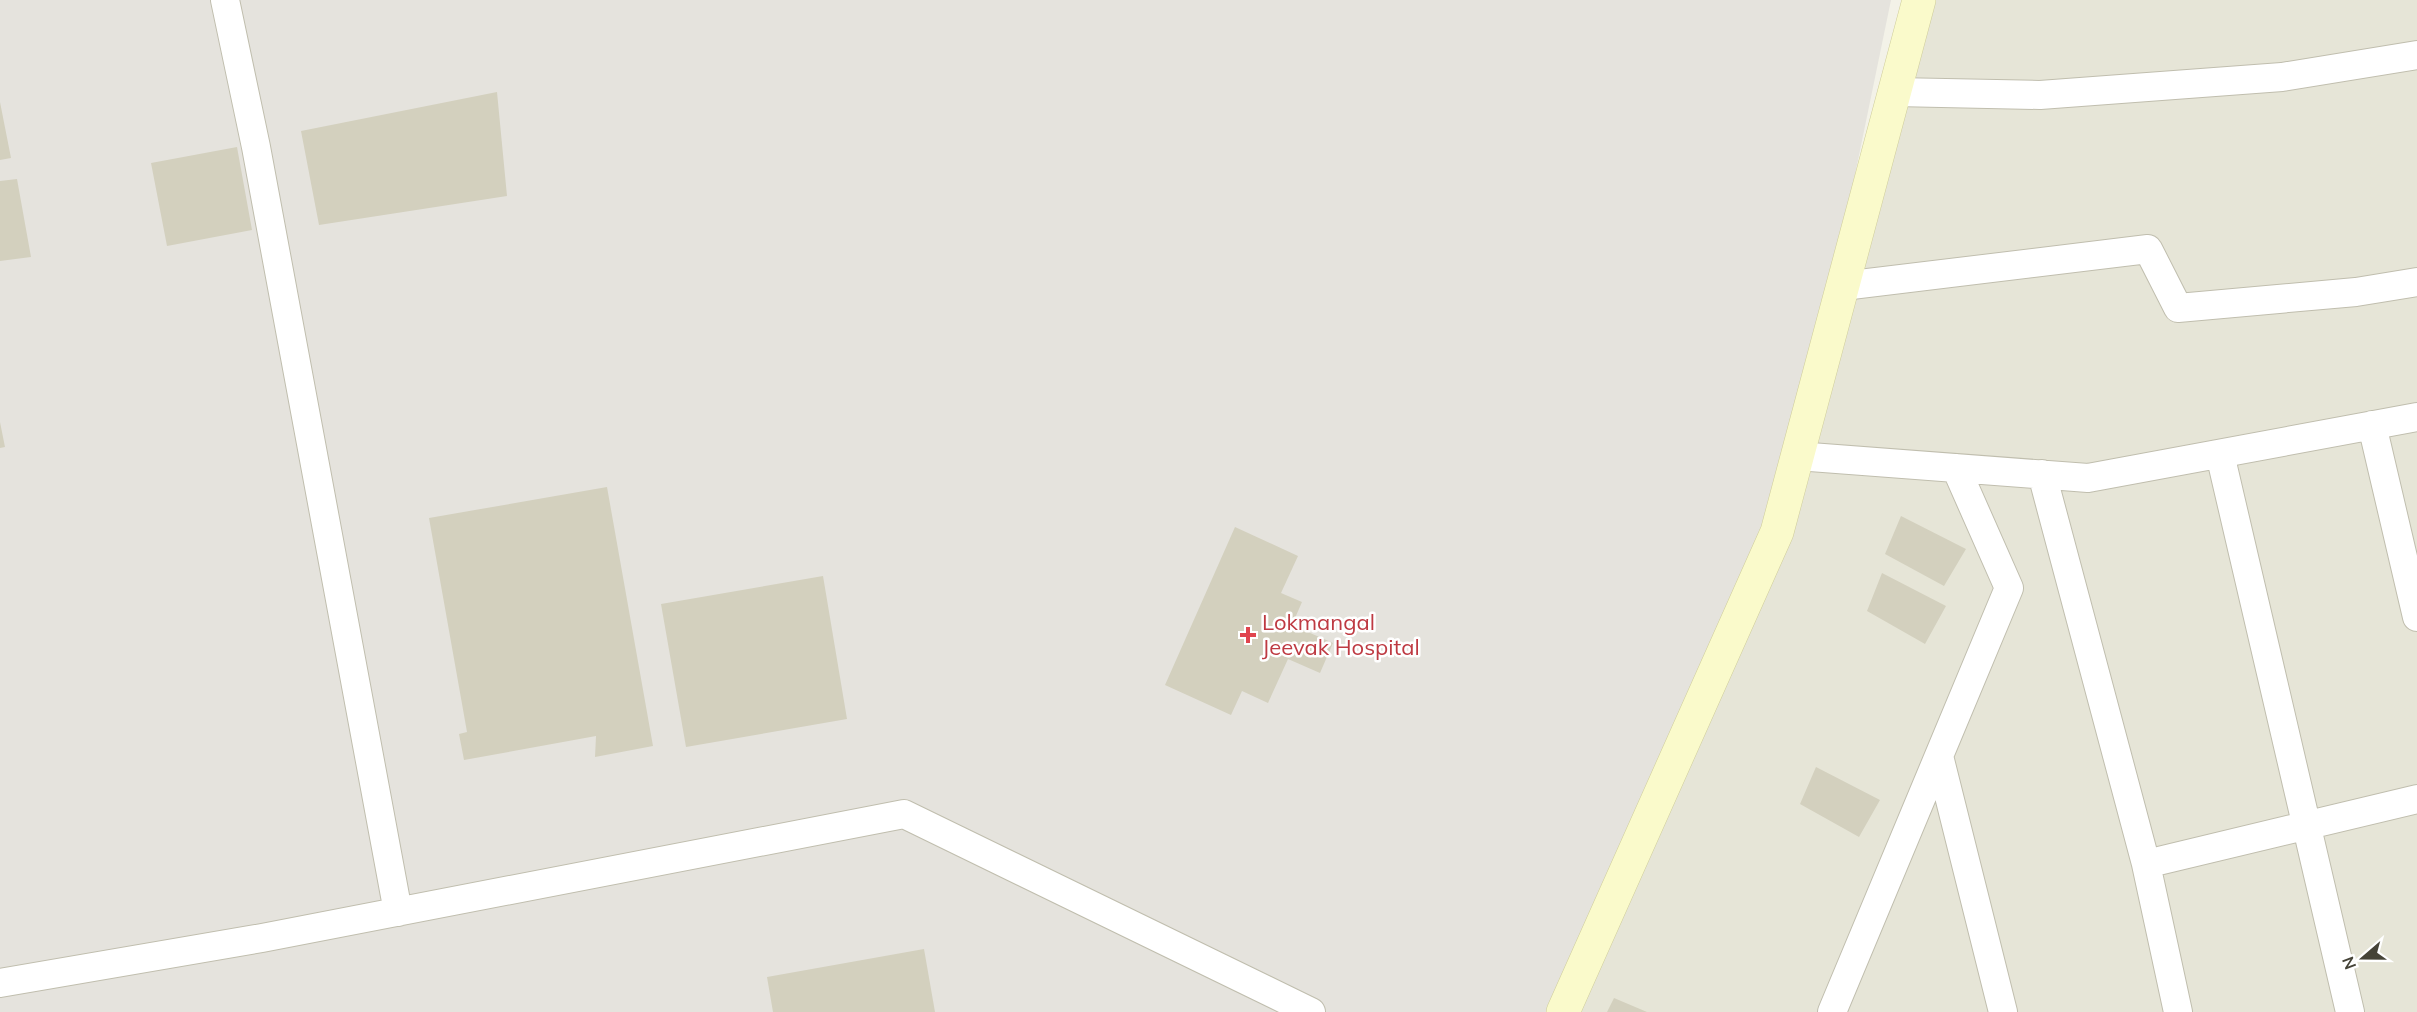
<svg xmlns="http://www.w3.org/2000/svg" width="2417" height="1012" viewBox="0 0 2417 1012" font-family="Mulish,sans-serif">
<rect width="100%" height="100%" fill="#f3f2e8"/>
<!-- residential -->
<path fill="#e6e5d7" d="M1920,0H2417V1012H1561Z"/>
<!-- industrial -->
<path fill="#e5e3dd" d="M0,0H1891L1797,456L1557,1012H0Z"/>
<!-- building -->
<path fill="#d3d0be" d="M497,92L507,196L319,225L301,131Z
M0,102L11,158L0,160Z
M237,147L252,230L167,246L151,163Z
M17,179L31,257L0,261V181Z
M0,422L5,447L0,448Z
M607,487L653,746L595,757L596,736L464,760L459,734L467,732L429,518Z
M1901,516L1966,549L1944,586L1885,554Z
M1235,527L1298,556L1281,593L1302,602L1292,625L1333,643L1320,673L1288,659L1268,703L1242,691L1231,715L1165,685Z
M1882,573L1946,606L1925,644L1867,611Z
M823,576L847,719L686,747L661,604Z
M1816,767L1880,800L1859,837L1800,804Z
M924,949L935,1012H773L767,977Z
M1614,998L1647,1012H1607Z"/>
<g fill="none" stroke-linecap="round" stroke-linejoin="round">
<!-- minor casing -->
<g stroke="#c0beae" stroke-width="30">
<path id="minor" d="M225,0L256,147L398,912
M1895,92L2040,95L2282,77L2417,55
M1843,286L2148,249L2178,308L2356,292L2417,282
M2372,425L2417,617
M2220,454L2350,1012
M1797,456L2088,478L2417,417
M2042,474L2146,864L2178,1012
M1939,756L2003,1012
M2146,864L2417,799
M0,983L262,938L904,814L1311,1012
M1832,1012L2009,588L1956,468"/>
</g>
<!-- secondary casing -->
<g stroke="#cfcd9b" stroke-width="34">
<path id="secondary" d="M1563,1012L1777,532L1919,0"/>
</g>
<!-- minor -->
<use href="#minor" stroke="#fff" stroke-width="28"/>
<!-- secondary -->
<use href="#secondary" stroke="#fafacb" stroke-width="33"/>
</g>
<!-- markers -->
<path fill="#e0444e" stroke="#fff" stroke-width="2" d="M1245 626h6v6h6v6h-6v6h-6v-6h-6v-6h6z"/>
<g text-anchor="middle" stroke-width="5" stroke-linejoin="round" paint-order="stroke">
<!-- health labels -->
<g font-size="22" fill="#be3a42" stroke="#fff" text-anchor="start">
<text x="1262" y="630">Lokmangal<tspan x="1262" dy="25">Jeevak Hospital</tspan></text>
</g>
</g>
<!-- north arrow -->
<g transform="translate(2363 958) rotate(250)" stroke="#ffffff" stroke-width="4.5" paint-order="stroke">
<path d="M0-4.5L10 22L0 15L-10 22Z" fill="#454337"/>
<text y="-9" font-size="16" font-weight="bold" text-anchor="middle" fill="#454337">N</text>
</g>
</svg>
